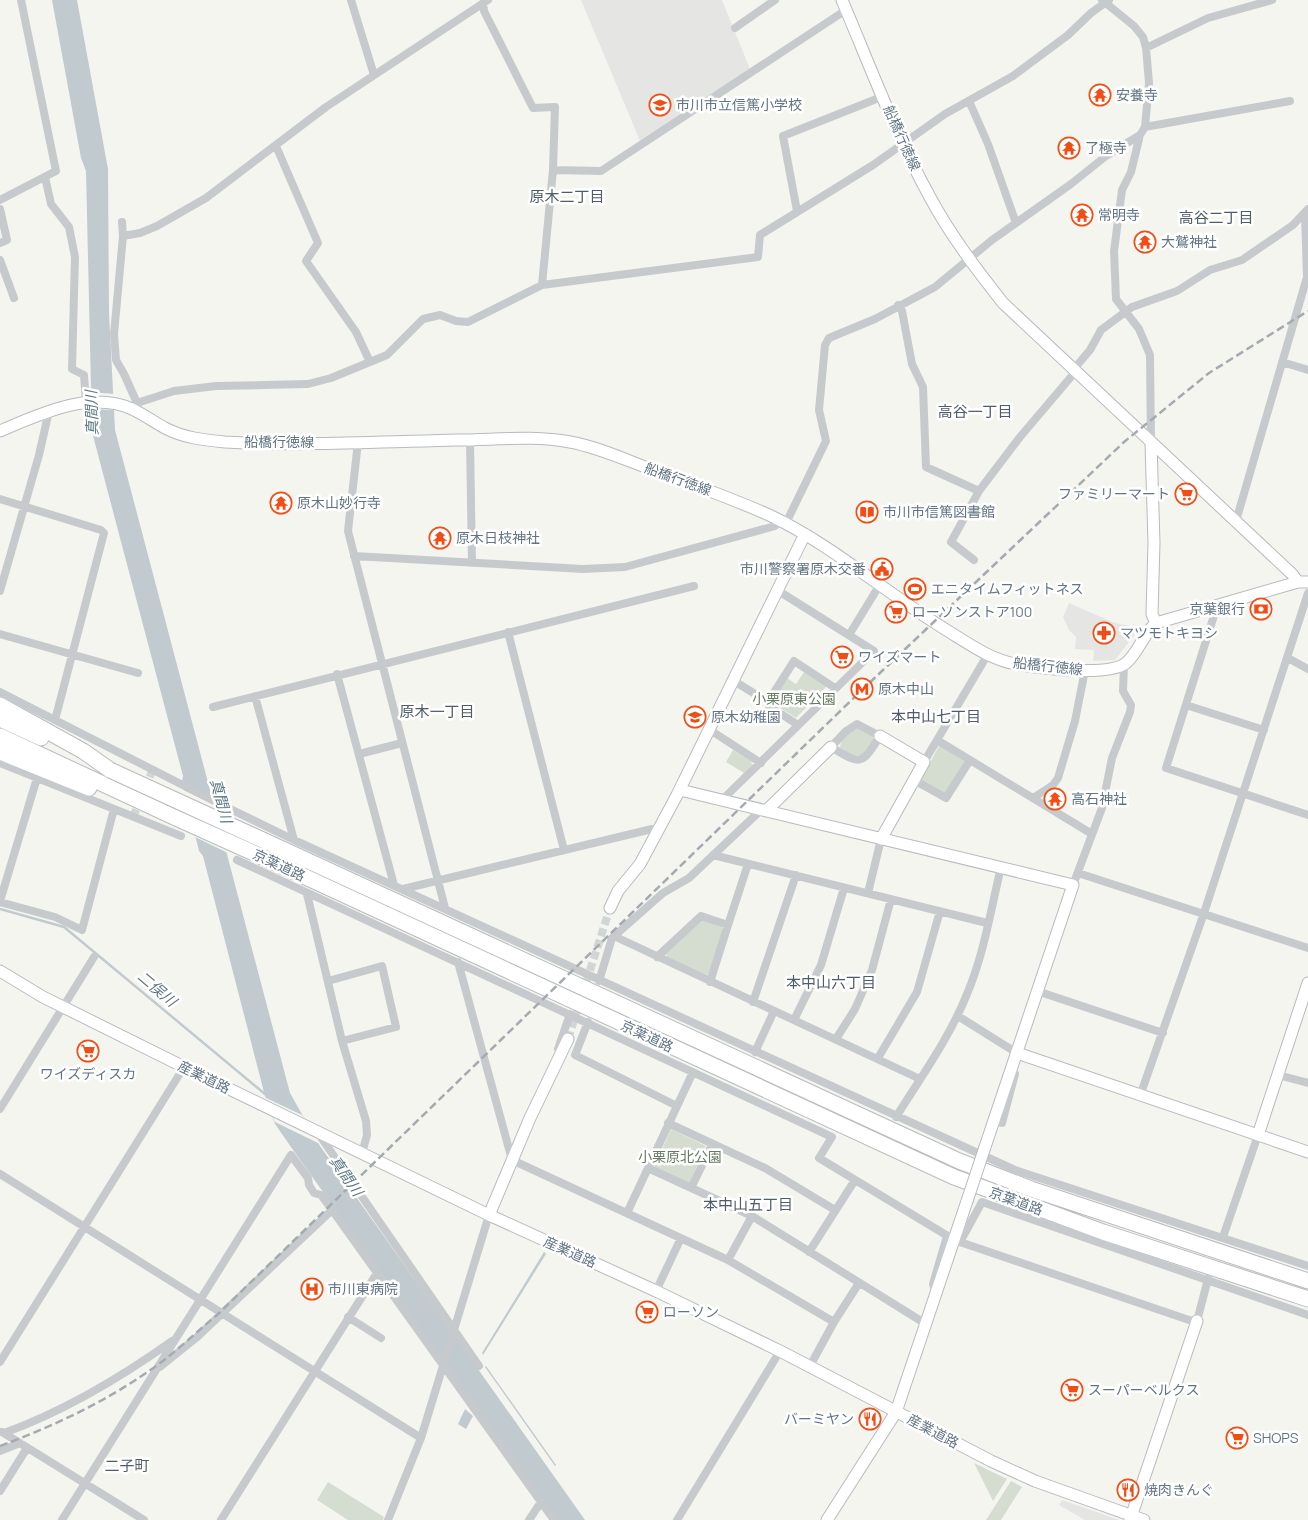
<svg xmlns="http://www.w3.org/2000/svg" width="1308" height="1520" viewBox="0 0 1308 1520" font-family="Manrope,'Noto Sans JP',sans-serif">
<rect width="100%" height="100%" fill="#f5f5f0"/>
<!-- built -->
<path fill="#e5e6e4" d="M581,0H722L750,69L640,141Z
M1069,603L1115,623L1140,628L1115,660L1093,661L1094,650L1075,649L1076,637L1069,630L1063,617Z
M1062,1500L1120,1520H1085L1059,1505Z"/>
<!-- green -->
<path fill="#d5ddd1" d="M804,672L827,686L796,718L774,704L773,699L787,678L796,684Z
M861,728L873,736V743L861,756L851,755L840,748C841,736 850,729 861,728Z
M940,744L965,762L946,793L943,794L920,781Z
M733,750L751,761L752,765L744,773L726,762Z
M704,920L722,927L723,930L709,974L706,975L667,957L666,954L700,921Z
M671,1129L706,1146L689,1184L654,1167Z
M974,1463L1007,1479L993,1501Z
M1011,1481L1022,1487L1001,1520H986Z
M328,1482L384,1517L383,1520H348L317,1500Z"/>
<!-- water -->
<path fill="#c0cacf" d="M52,0H77L108,169L109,313L115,430L290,1093L320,1146L585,1520H558L298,1157L275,1124L265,1096L203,856L199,851L182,782L183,776L92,432L86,171L81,158Z
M544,1252L546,1254L483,1355L482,1353Z
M486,1366L556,1465L555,1466L485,1367Z
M465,1409L473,1416L466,1429L458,1424Z"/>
<!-- pier -->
<path fill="#f5f5f0" d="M88,392L115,394V410L89,409Z
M181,789L217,806L230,854L193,836Z
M264,1097L302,1115L322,1145L275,1122Z"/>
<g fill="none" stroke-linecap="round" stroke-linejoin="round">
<!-- stream -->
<path stroke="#c0cacf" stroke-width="2.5" d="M0,909L64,927L265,1094"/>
<!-- street-tunnel -->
<path stroke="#d0d5d5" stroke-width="8" stroke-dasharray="8 4" stroke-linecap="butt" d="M145,788L153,769
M133,817L141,799
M568,1039L610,908"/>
<!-- secondary casing -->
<g stroke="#b6bbc0" stroke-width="13">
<path id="secondary" d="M842,0C870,66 896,136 931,199C951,236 977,270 1003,303L1292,574L1298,582
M0,431C40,414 89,390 132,409C143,414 154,422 165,428C184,438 204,440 225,442C302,446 380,442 457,440C493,440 534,435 570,442C598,447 626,460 653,470C692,484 731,498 769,515C833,545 888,595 948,631C969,644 990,659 1015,664C1038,668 1109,677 1126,663C1139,652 1143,634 1156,623L1298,582H1308
M1151,443L1154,543L1152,614L1156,623
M880,736L924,762L881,839
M680,790L1073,885L985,1147
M766,811L831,747
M610,908L618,891L640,864L677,795L805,534
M0,971L43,997L184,1067L489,1215L656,1291L780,1351L991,1461L1035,1481L1144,1520
M1017,1053L1308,1152
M1258,1135L1308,983
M489,1215L530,1118L568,1039
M827,1520L896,1412L967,1201
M1130,1520L1197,1321"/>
</g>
<!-- highway casing -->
<g stroke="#b9bbbe" stroke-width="17">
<path id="highway" d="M0,705L83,751L110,770
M0,719L41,738
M0,736L176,818
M0,752L89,788
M265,841L959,1161L1031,1189L1308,1281
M258,855L954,1177L1103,1232L1308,1299"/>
</g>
<!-- street -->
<path stroke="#c7cacd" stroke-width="8" d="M351,0L374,75
M1102,0L1134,26L1143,37L1146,48L1149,83L1145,127L1140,135L1131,172L1122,190L1114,251L1116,299L1139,329L1150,355L1151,443
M483,3L484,11L533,108L555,107L553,170L542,285
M735,28L775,0
M1146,48L1208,18L1272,0
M969,101L988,144L1016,223
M1145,127L1290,101
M276,146L318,243L306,261L356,332L370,362
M553,170L601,171L846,10
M45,177L51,204L69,227L75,257L72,369L84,375L86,403
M0,200L56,171L21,0
M0,209L7,240L0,243
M797,211L783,136L884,96
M122,222L123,236
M0,260L14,298
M898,305L902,311L912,364L923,387L926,467L979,491
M1282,362L1308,370
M1074,369L1090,350L1101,330L1132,307L1177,291L1210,270L1242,260L1293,225L1308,209
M137,403L124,374L116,360L114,334L123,236L140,233L157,226L206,198L326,107L488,0
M134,410L137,403L174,391L216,386L308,384L331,378L387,355L423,319L440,315L456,321L468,322L542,285L758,257L760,235L873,165L945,114L1013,76L1068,35L1091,13L1109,0
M470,440L472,563
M358,442L348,531L445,908
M0,499L101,530L104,533L55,720
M1236,521L1307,277L1305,214
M786,523L826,441L819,410L825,345L829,338L875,319L935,287L992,240L1071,184L1106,156L1140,135
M354,556L583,569L625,567L775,526L780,520
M974,560L951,542L979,491L1020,437L1076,371
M0,591L39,455L49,411
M1217,606L1166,768L1308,815
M508,632L564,850
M0,634L138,673
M849,635L879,586
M1288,658L1308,669
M337,674L394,885
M734,681L768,702L769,706L798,725
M0,692L220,804L294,840L1015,1170L1308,1266
M255,696L294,840
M768,702L794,661L835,688
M1186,705L1264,730
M213,707L694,586
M857,724L880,736C861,766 861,765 831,747L846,731Z
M710,730L761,763
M937,740L1092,834
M359,754L402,743
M924,762L988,654
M0,763L181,836
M914,780L946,798L970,760
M1033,798L1053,785L1058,778L1075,721L1085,670
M722,800L874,651L777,590
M713,855L987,923
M237,860L832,1137L819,1158L951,1238
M1078,873L1308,948
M1073,885L1102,808L1112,758L1130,712L1131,705L1123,691L1124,665
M403,889L652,829L657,832
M868,893L881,839
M307,894L342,1041L366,1121L367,1135L362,1153
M0,901L37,778
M0,902L55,917L82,930L114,809
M616,937L920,1079
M657,957L701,916L728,925L748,864
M458,962L512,1160L728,1260L834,1322
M328,981L382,966L396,1027L342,1041
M599,981L612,938L663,893L689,878L761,810
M710,982L728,925
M1037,991L1163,1033
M753,1002L796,875
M958,1016L1017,1053L1018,1056
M794,1020L821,965L844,888
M588,1022L575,1055L677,1106
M836,1039L855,1009L872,970L891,899
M558,1049L570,1014
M755,1052L774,1011
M878,1058L917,992L940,911
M1278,1075L1308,1083
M1140,1096L1204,913L1308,593
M0,1109L94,957
M896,1117C921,1077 950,1037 967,994C984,954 991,909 1001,867
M668,1123L765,1168L835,1210
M1002,1123L1015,1074
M318,1133L479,1366
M648,1168L752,1216L926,1324
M0,1174L421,1438
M691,1188L712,1145
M627,1213L693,1072
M1223,1237L1258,1135
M957,1241L1189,1320L1197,1321L1208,1279
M960,1242L982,1202L1308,1315
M809,1252L855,1180
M728,1260L752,1216
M656,1291L681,1238
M936,1294L933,1284L947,1236
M348,1317L381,1338
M0,1362L184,1067
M810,1366L834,1322L859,1283
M160,1367L196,1338L332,1210
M2,1432L144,1520
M4,1433C65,1411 120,1378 172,1341
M0,1451L20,1443
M0,1491L27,1448
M62,1520L291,1155L308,1178L309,1185L314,1193L321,1195L332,1210L554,1520
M221,1520L377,1273
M388,1520L421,1438L489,1215
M529,1520L541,1502
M677,1520L780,1351"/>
<!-- secondary -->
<use href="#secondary" stroke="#fff" stroke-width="11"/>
<!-- highway -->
<use href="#highway" stroke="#fff" stroke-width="15"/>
<!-- rail -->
<path stroke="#a4aab0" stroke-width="2.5" stroke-dasharray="8 4" stroke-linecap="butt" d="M0,1446C51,1427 101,1404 146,1373C172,1356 194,1334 217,1315L864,688L1124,442L1209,373L1308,311"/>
<!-- secondary-bridge casing -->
<g stroke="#b6bbc0" stroke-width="13" stroke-linecap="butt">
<path id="secondary-bridge" d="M967,1201L985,1147"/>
</g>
<!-- highway-bridge casing -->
<g stroke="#b9bbbe" stroke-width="17" stroke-linecap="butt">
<path id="highway-bridge" d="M110,770L265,841
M176,818L258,855"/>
</g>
<!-- secondary-bridge -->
<use href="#secondary-bridge" stroke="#fff" stroke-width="11"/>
<!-- highway-bridge -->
<use href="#highway-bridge" stroke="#fff" stroke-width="15"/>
</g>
<!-- icons -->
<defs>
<g id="temple-ring" transform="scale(1.125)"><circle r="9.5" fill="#fff" stroke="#ef4e17" stroke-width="1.5"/><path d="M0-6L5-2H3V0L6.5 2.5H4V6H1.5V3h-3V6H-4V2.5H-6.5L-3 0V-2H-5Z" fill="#ef4e17"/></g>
<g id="school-ring" transform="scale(1.125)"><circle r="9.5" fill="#fff" stroke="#ef4e17" stroke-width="1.5"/><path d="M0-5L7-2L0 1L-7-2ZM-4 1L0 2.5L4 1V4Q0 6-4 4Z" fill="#ef4e17"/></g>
<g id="supermarket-ring" transform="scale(1.125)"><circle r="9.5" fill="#fff" stroke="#ef4e17" stroke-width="1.5"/><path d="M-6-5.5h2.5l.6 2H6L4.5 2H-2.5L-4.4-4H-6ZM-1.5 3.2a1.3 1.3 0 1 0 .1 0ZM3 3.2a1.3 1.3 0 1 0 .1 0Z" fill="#ef4e17"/></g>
<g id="library-ring" transform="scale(1.125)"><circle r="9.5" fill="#fff" stroke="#ef4e17" stroke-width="1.5"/><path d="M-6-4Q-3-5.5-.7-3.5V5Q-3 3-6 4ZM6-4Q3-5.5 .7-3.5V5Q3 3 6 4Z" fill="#ef4e17"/></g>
<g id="civic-ring" transform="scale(1.125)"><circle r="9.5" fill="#fff" stroke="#ef4e17" stroke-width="1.5"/><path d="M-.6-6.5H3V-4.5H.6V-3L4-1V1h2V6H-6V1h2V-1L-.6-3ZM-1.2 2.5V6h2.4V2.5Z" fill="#ef4e17"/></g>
<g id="stadium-ring" transform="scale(1.125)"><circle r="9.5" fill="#fff" stroke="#ef4e17" stroke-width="1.5"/><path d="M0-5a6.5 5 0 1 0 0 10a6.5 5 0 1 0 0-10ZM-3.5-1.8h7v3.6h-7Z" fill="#ef4e17"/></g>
<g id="bank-ring" transform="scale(1.125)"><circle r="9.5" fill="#fff" stroke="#ef4e17" stroke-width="1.5"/><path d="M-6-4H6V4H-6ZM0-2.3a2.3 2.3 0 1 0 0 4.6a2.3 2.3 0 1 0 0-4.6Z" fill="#ef4e17"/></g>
<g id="pharmacy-ring" transform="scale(1.125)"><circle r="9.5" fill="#fff" stroke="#ef4e17" stroke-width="1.5"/><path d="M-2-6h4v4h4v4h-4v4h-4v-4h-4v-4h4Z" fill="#ef4e17"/></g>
<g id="metro-ring" transform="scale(1.125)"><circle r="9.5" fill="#fff" stroke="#ef4e17" stroke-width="1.5"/><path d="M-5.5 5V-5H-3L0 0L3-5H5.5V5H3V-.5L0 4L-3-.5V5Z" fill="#ef4e17"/></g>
<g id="hospital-ring" transform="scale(1.125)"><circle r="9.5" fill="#fff" stroke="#ef4e17" stroke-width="1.5"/><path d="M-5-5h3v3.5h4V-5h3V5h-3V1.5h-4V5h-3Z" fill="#ef4e17"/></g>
<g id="restaurant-ring" transform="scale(1.125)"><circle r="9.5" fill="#fff" stroke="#ef4e17" stroke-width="1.5"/><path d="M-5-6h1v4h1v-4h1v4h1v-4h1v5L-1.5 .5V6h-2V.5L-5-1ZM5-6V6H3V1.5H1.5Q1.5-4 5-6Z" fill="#ef4e17"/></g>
</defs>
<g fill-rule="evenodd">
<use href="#temple-ring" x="1100" y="95"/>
<use href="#school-ring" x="660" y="105"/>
<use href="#temple-ring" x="1069" y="148"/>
<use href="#temple-ring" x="1082" y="215"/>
<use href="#temple-ring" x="1145" y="242"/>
<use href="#supermarket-ring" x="1186" y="494"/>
<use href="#temple-ring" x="281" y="503"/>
<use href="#library-ring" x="867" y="512"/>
<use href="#temple-ring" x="440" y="538"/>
<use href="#civic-ring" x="882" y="569"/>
<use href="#stadium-ring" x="915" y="589"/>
<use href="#bank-ring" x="1261" y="609"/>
<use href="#supermarket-ring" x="896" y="612"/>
<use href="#pharmacy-ring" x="1104" y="633"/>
<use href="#supermarket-ring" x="842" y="657"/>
<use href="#metro-ring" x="862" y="689"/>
<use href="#school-ring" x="695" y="717"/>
<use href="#temple-ring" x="1055" y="799"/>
<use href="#supermarket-ring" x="88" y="1051"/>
<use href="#hospital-ring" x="312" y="1289"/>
<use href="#supermarket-ring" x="647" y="1312"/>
<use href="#supermarket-ring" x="1072" y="1390"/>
<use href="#restaurant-ring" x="870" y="1419"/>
<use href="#supermarket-ring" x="1237" y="1438"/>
<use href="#restaurant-ring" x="1128" y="1490"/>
</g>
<g text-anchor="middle" stroke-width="5" stroke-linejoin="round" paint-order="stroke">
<!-- poi labels -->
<g font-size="14" fill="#627484" stroke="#fff" text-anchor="start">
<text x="1116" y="100">安養寺</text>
<text x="676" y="110">市川市立信篤小学校</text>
<text x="1085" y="153">了極寺</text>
<text x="1098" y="220">常明寺</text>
<text x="1161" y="247">大鷲神社</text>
<text x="1170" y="499" text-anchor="end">ファミリーマート</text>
<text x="297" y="508">原木山妙行寺</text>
<text x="883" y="517">市川市信篤図書館</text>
<text x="456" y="543">原木日枝神社</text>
<text x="866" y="574" text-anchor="end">市川警察署原木交番</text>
<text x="931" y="594">エニタイムフィットネス</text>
<text x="1245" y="614" text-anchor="end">京葉銀行</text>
<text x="912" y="617">ローソンストア100</text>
<text x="1120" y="638">マツモトキヨシ</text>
<text x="858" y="662">ワイズマート</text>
<text x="878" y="694">原木中山</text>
<text x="711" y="722">原木幼稚園</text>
<text x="1071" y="804">高石神社</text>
<text x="88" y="1079" text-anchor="middle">ワイズディスカ</text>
<text x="328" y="1294">市川東病院</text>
<text x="663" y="1317">ローソン</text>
<text x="1088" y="1395">スーパーベルクス</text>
<text x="854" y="1424" text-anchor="end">バーミヤン</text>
<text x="1253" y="1443">SHOPS</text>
<text x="1144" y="1495">焼肉きんぐ</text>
</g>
<!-- street labels -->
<g font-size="14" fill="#627484" stroke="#fff">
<text transform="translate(902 138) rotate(66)" y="5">船橋行徳線</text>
<text x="279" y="447">船橋行徳線</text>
<text transform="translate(678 479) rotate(20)" y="5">船橋行徳線</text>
<text transform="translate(1048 666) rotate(6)" y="5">船橋行徳線</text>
<text transform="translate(279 865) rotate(25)" y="5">京葉道路</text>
<text transform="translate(647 1036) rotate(25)" y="5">京葉道路</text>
<text transform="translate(204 1077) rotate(26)" y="5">産業道路</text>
<text transform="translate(1016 1201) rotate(20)" y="5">京葉道路</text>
<text transform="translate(570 1252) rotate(24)" y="5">産業道路</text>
<text transform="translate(933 1431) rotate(28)" y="5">産業道路</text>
</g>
<!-- park labels -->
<g font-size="14" fill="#667b61" stroke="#fff">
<text x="794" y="704">小栗原東公園</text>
<text x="680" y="1162">小栗原北公園</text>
</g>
<!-- neighbourhood labels -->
<g font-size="15" fill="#505d68" stroke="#fff">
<text x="567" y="202">原木二丁目</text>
<text x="1216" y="223">高谷二丁目</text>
<text x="975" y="417">高谷一丁目</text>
<text x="437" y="717">原木一丁目</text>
<text x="936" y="722">本中山七丁目</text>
<text x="831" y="988">本中山六丁目</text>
<text x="748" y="1210">本中山五丁目</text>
<text x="127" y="1471">二子町</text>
</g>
<!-- water labels -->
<g font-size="15" font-style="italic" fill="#5d7781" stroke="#fff">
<text transform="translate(92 413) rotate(-92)" y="5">真間川</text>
<text transform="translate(221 801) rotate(75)" y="5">真間川</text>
<text transform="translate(157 989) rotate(40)" y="5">二俣川</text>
<text transform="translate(346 1176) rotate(55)" y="5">真間川</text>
</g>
</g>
</svg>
